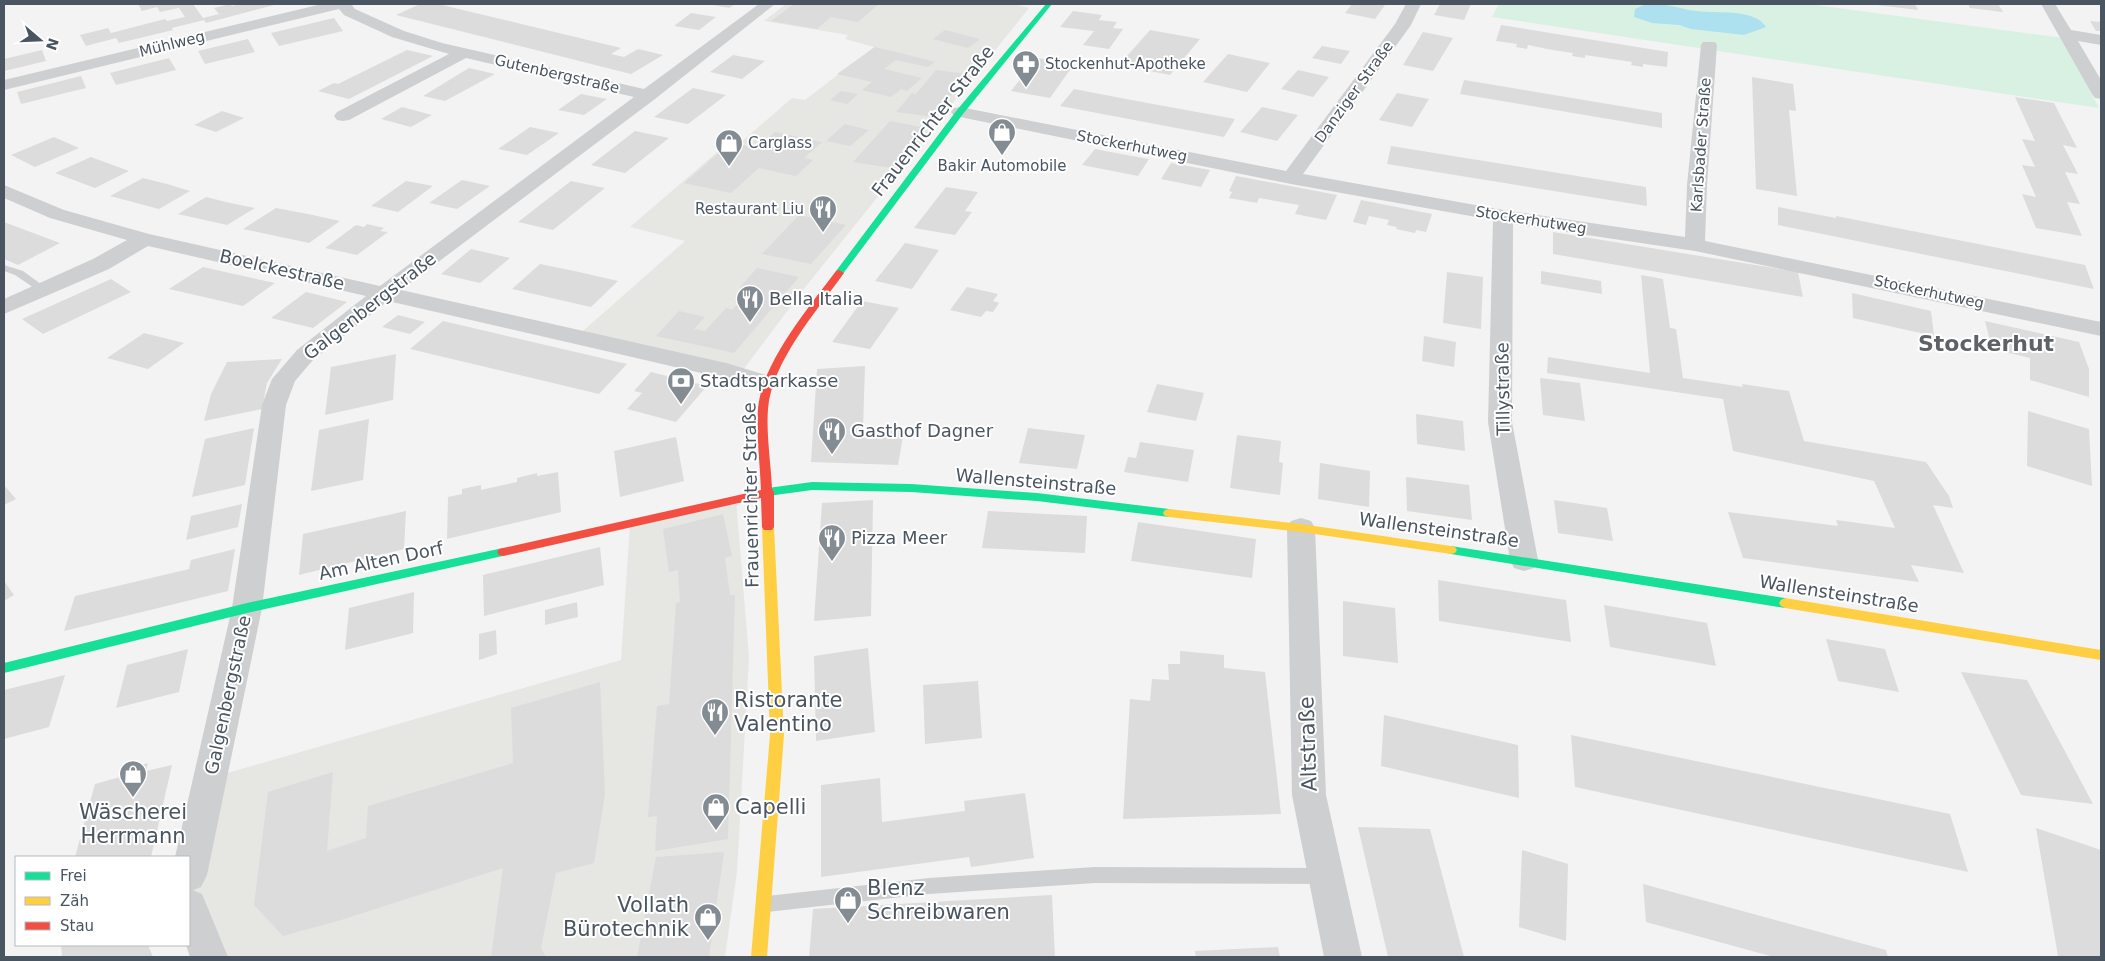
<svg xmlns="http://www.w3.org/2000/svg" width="2105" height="961" viewBox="0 0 2105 961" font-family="'DejaVu Sans',sans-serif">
<rect width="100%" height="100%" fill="#f3f3f3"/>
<!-- commercial -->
<path fill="#e6e6e2" d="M786,4H1013L1029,8L803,290L740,374L575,338L685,241L630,227L730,141L740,143L792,98L805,100L874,47L845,39L848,35L764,21Z
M736,499L749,658L737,872L725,957H209L189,906V875L210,778L621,660L630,524Z"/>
<!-- green -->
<path fill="#d8f1e2" d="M1499,4H1808L2063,38L2099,108L1492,17Z"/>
<!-- water -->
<path fill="#ade1ef" d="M1659,4C1672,5 1684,10 1697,11C1716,14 1755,8 1766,27L1744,35L1691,29L1679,25L1652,23L1634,17L1635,9L1644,5Z"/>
<!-- building -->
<path fill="#dcdcdd" d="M138,4H193L203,18L219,14L214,8L230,4L232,6L239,4H278L206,23L204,20L172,28L173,30L119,43L116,38L86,46L80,35L108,28L111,33L165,19L167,21L185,17L179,8L160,12L157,7L142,11Z
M420,4H438L621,48L611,54L624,57L638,49L663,55L631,74L396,15Z
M708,4H735L729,8Z
M794,4H879L858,22L831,17L817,29L771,21Z
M1352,4H1378L1385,5L1375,19L1345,13Z
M1440,4H1471L1464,20L1434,15Z
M1877,4H1915L1918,10L1877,5Z
M1968,4H1998L2003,12L1970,8Z
M1073,11L1102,15L1099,20L1117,22L1113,28L1123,29L1109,49L1083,45L1094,31L1060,27Z
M691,13L716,17L699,30L674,26Z
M334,18L343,31L279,46L271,33Z
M2090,21L2101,22V31H2096Z
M1501,25L1668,52L1667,67L1643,64V67L1631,65L1632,62L1585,55V58L1572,56L1573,53L1547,49L1528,45L1527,49L1516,47L1517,44L1496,41Z
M945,30L980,39L968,48L933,39Z
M1150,30L1200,39L1170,75L1119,65Z
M1423,32L1453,38L1433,71L1403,65Z
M248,39L255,52L205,64L198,51Z
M1322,46L1350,51L1341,64L1312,58Z
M875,47L904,54L935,62L928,67L896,60L884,69L922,78L907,91L901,89L891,97L862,90L872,82L837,74Z
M42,50L46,61L4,71V59Z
M407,50L433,56L349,99L318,91L334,83L338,84Z
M1228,54L1270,63L1247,92L1203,82Z
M733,55L765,61L742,79L710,72Z
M169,58L176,70L116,85L110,73Z
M1037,58L1074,64L1050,98L1011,91Z
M469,68L495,74L445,101L423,96Z
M936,70L968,74L934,117L896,112L912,93L916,94Z
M1298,70L1329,77L1313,97L1281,89Z
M81,76L86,88L21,104L17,92Z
M1752,77L1793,84L1796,111L1789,110L1797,196L1756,189Z
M1464,80L1662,113V128L1460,94Z
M693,88L726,95L688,124L654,117Z
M1074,89L1126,99L1235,119L1224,137L1060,106Z
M841,91L858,94L847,104L830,100Z
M1397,93L1429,99L1412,127L1379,120Z
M581,94L607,99L584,115L558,110Z
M2015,97L2054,103L2077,148L2063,145L2078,174L2065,172L2080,204L2067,202L2082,236L2036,228L2022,194L2036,197L2022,165L2035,167L2022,139L2035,141Z
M402,107L432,115L411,127L381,119Z
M1262,107L1298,115L1277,141L1240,132Z
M222,111L244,118L216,132L194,125Z
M890,121L926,128L891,168L853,162Z
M845,124L869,130L850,146L826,141Z
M530,127L559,133L527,155L498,149Z
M635,131L669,138L625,173L591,165Z
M775,132L822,142L804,158L813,160L796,176L759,168L731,193L684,183L730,143L757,148Z
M54,137L79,148L35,167L11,155Z
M1391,146L1646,187L1647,206L1387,164Z
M1095,149L1121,154L1149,159L1138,176L1082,165Z
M91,157L129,171L95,188L55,173Z
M1171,163L1210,170L1201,187L1161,179Z
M1236,176L1306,189L1337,195L1326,220L1295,214L1299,205L1259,198L1257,203L1229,198L1232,192L1229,191Z
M143,178L167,184L190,191L159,209L110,196Z
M462,180L490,186L457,209L429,203Z
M406,181L433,186L398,212L371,206Z
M571,181L605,188L553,230L518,222Z
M946,187L978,192L965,211L972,212L955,235L914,228Z
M206,197L230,203L255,208L227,225L178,214Z
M1361,200L1432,214L1426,232L1416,230L1415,233L1396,229L1397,227L1387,225L1389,220L1369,216L1366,225L1353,222Z
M1778,207L1836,218V216L2085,265L2094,289L1778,225Z
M276,208L308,214L340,221L309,243L243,229Z
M799,215L846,225L811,264L762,254Z
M4,222L9,224L60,243L18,265L4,259Z
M367,224L384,228L380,231L388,232L357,255L325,248L356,225L364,227Z
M1553,232L1798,272L1803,297L1553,254Z
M905,243L939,250L912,289L875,281Z
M471,249L510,258L480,283L441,274Z
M540,264L579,272L618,281L591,307L512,289Z
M203,267L234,274L275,283L243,306L169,289Z
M757,268L799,277L734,353L656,336L679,311L705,317L694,329L705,331L726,308L732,310L750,290L740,287Z
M1541,271L1601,281L1602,294L1541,284Z
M1447,272L1483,277L1481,329L1443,323Z
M1641,275L1663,279L1670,328L1676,329L1683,378L1743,387L1742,384L1789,391L1804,441L1926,462L1949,496L1953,508L1933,505L1964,573L1911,565L1919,582L1743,558L1728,512L1838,526L1836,520L1895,528L1874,481L1733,451L1723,399L1547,373L1548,357L1650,373Z
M111,279L131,292L43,334L22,319Z
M967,287L998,294L993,301L999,303L993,312L986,311L981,317L950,310Z
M306,292L347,302L313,328L271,318Z
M1852,293L1931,311L1934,336L1853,318Z
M862,301L899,308L870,349L832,342Z
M398,315L425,322L410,334L382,327Z
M443,321L503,335L627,364L599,394L410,349Z
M1985,321L2079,342L2089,369V397L2030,380V358L1992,349Z
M144,333L184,343L148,369L107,358Z
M1424,336L1456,342L1454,367L1422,361Z
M396,354L393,400L325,415L331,367Z
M282,359L267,383L262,409L204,421L211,394L227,362Z
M865,366L863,429L904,431L898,465L811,462L817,369Z
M651,372L707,386L676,422L627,409L642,393L634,391Z
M1540,378L1580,383L1585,421L1543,415Z
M1157,384L1204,393L1196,421L1147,412Z
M2028,411L2089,429L2092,486L2027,466Z
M1416,414L1463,421L1465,451L1417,444Z
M369,419L363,480L311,491L319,430Z
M254,428L245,485L192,497L205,439Z
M1028,428L1085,435L1077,469L1019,463Z
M1237,435L1281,441L1279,462L1283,463L1280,495L1230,488Z
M676,437L684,481L620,497L614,451Z
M1140,442L1194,450L1188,482L1124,472L1128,457L1136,458Z
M1320,463L1370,471L1369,507L1318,499Z
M558,472L561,512L447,539L448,497L462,494V489L481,485V490L517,482V478L537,473V476Z
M1406,477L1469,485L1472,520L1407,511Z
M4,485L16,499L4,505Z
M873,500L871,616L814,621L822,503Z
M1554,500L1607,508L1613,541L1558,533Z
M242,504L238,527L186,540L191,516Z
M406,511L404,549L299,575L303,534Z
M988,511L1087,516L1085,553L982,548Z
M723,514L732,556L725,558L730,595H735L728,839L655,851L657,816L648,817L657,706L669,704L676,603L680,602L678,570L669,572L663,529Z
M1138,522L1256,539L1252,578L1131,561Z
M600,547L604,585L484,616L483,575Z
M235,549L228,591L64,631L75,596L189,569L191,560Z
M1438,580L1566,600L1571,642L1439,621Z
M4,581L14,595L4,601Z
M414,592L413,633L345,650L349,608Z
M1343,601L1395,608L1398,663L1343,656Z
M577,602L578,617L545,625V610Z
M1604,605L1707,623L1716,666L1610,647Z
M496,630L497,654L479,660V634Z
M1826,639L1885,649L1899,692L1838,681Z
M868,648L875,732L816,741L814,656Z
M188,649L179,692L116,708L127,665Z
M1180,651L1224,655V668L1265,672L1281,814L1123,819L1130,699L1150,701L1152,679L1169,680L1168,664H1180Z
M1961,672L2027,680L2093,804L2021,795Z
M65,675L49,727L4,739V690Z
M978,681L982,738L925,744L923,685Z
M600,682L605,794L594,863L556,873L541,948L546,957H491L503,868L341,920L283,936L254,905L268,792L333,772L327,851L366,838L368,806L513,763L511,708Z
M1384,715L1518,745L1519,798L1381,766Z
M1571,735L1950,814L1968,872L1575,787Z
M148,763L146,771L172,765L151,857H75L95,784L120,777L122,770Z
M880,778L882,822L965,811L964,801L1025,793L1034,858L971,867L969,857L821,877V785Z
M1358,827L1430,829L1464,957H1388Z
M2036,828L2101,850V957L2058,956Z
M1522,850L1568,864L1566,941L1519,927Z
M724,852L709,957H637L656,857Z
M1643,884L1886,950L1888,957H1774L1646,922Z
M1052,895L1055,957H809L813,909Z
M61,945H148L153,957H62Z
M1278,947L1280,957H1196L1195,951Z"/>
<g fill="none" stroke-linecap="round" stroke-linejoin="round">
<!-- lane -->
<path fill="#cdcfd1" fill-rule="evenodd" d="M4,265L23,271L49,290L48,292H40L15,275L4,271Z
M1095,867L1323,868L1329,870L1331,876L1329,882L1323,884L1095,883L929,894L767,912L761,910L758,904L761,898L767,896L929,878Z"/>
<!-- street -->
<path fill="#cdcfd1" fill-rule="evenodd" d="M322,4H351L355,9L404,31L442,43L644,89L759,4H775L655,99L401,290L726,363L776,378L780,383L776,388L768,391L723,378L388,301L313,360L295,381L286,405L262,608L207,875L201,887L193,890L202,894L228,957H190L186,945H189V857H175L232,608L262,405L272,379L297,350L366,296L148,246L109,269L4,314V299L93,259L127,240L50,218L4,198V185L64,210L149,234L380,286L634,97L466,58L349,120L343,121L337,120L334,116L337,112L449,54L392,37L344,15L339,9L4,90V80Z
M1406,4H1421L1411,25L1303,174L1503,210L1685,237L1687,185L1701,45L1703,42H1715L1717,45L1707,185L1705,241L2101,322V336L1695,251L1513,224L1512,422L1538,560L1534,568L1524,571L1514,568L1510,560L1488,422L1493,220L1291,184L960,117L954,116L951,112L954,108L960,107L1286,171L1395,24Z
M2041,4H2055L2071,30L2101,35V45L2078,41L2101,80V99L2095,98L2092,94Z
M1301,518L1311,521L1315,528L1326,795L1362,957H1324L1292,795L1287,528L1291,521Z"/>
<!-- fast -->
<path fill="#16e098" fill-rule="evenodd" d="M1046,4H1052L963,114L842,275H836V271L957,110Z
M812,482L911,484L1037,493L1169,509L1173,510L1175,513L1173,516L1169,517L1037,501L911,492L812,490L768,496L762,492L768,488Z
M1451,546L1785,598L1789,600L1791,603L1789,606L1785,608L1451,554L1447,553L1445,550L1447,547Z
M503,548L507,549L509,552L507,555L247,613L4,673V663L247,603Z"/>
<!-- slow -->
<path fill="#ffcf43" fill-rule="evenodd" d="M1169,509L1301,524L1451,546L1455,547L1457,550L1455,553L1451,554L1301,532L1169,517L1165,516L1163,513L1165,510Z
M768,523L772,524L774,527L784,735L767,957H751L770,735L762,527L764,524Z
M1785,598L2101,650V660L1785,608L1781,606L1779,603L1781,600Z"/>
<!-- jam -->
<path fill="#f24e42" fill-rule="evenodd" d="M839,270L844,273C817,311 772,361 768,409C766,434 771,464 772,489L774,492V527L772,530H764L762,527L761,498L503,556L499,555L497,552L499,549L503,548L761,490C760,463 756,435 758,409C761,364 809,307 836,271Z"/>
</g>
<!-- icons -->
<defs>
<g id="pharmacy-pin" transform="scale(1.4375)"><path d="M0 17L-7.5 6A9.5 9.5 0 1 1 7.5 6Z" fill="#848c93" stroke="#fff"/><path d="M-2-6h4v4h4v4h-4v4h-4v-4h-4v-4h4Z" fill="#fff"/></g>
<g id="shop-pin" transform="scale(1.4375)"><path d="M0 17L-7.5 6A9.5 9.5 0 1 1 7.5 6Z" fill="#848c93" stroke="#fff"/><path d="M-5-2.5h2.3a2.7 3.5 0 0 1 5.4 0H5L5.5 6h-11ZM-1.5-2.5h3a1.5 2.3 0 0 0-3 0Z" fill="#fff"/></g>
<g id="restaurant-pin" transform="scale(1.4375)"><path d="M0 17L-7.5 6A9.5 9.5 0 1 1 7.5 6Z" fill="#848c93" stroke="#fff"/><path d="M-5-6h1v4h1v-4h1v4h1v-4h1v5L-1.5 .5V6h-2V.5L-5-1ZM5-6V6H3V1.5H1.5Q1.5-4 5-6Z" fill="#fff"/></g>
<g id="bank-pin" transform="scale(1.4375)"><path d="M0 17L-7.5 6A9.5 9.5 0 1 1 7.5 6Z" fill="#848c93" stroke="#fff"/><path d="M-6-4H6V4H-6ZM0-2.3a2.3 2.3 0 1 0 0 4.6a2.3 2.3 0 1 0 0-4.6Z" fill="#fff"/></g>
</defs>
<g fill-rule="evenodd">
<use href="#pharmacy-pin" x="1026" y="64"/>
<use href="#shop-pin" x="1002" y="132"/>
<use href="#shop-pin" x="729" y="143"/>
<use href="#restaurant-pin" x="823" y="209"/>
<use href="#restaurant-pin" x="750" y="299"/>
<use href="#bank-pin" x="681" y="381"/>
<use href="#restaurant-pin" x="832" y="431"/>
<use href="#restaurant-pin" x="832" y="538"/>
<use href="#restaurant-pin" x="715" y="712"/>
<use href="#shop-pin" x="133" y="774"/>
<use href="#shop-pin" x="716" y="807"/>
<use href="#shop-pin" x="848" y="900"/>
<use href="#shop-pin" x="708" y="917"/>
</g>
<g text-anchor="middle" stroke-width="4" stroke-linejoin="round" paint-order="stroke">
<!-- far-street labels -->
<g font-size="15" fill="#495560" stroke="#fff">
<text transform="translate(172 44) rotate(-14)" y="5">Mühlweg</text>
<text transform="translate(557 74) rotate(13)" y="5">Gutenbergstraße</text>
<text transform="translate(1354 92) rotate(-54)" y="5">Danziger Straße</text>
<text transform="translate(1701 145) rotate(-86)" y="5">Karlsbader Straße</text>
<text transform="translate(1132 146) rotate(11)" y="5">Stockerhutweg</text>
<text transform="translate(1531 220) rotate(9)" y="5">Stockerhutweg</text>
<text transform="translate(1929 292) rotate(12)" y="5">Stockerhutweg</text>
</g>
<!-- far-poi labels -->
<g font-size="15" fill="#495560" stroke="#fff" text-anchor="start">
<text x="1045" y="69">Stockenhut-Apotheke</text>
<text x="748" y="148">Carglass</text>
<text x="1002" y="171" text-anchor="middle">Bakir Automobile</text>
<text x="804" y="214" text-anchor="end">Restaurant Liu</text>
</g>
<!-- street labels -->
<g font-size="18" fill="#495560" stroke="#fff">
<text transform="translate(933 121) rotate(-52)" y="6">Frauenrichter Straße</text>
<text transform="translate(282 270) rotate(13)" y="6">Boelckestraße</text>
<text transform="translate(370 306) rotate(-38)" y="6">Galgenbergstraße</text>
<text transform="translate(1503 389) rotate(-91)" y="6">Tillystraße</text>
<text transform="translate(1036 482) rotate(5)" y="6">Wallensteinstraße</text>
<text transform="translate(751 495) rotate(-91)" y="6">Frauenrichter Straße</text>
<text transform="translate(1439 530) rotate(8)" y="6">Wallensteinstraße</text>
<text transform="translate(381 561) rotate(-12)" y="6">Am Alten Dorf</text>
<text transform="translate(1839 594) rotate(9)" y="6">Wallensteinstraße</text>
<text transform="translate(228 695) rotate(-78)" y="6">Galgenbergstraße</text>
</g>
<!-- poi labels -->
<g font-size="18" fill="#495560" stroke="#fff" text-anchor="start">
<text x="769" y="305">Bella Italia</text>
<text x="700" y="387">Stadtsparkasse</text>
<text x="851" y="437">Gasthof Dagner</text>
<text x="851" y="544">Pizza Meer</text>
</g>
<!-- near-poi labels -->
<g font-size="21" fill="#495560" stroke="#fff" text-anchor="start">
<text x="734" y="707">Ristorante<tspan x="734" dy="24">Valentino</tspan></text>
<text x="735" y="814">Capelli</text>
<text x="133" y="819" text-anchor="middle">Wäscherei<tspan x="133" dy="24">Herrmann</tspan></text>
<text x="867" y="895">Blenz<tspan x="867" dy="24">Schreibwaren</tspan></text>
<text x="689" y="912" text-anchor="end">Vollath<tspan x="689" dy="24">Bürotechnik</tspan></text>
</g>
<!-- near-street labels -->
<g font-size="21" fill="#495560" stroke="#fff">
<text transform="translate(1308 744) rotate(-92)" y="7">Altstraße</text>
</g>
<!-- district labels -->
<g font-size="22" font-weight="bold" fill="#5e6267" stroke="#fff">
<text x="1986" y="351">Stockerhut</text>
</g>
</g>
<!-- border -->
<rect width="2105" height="961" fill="none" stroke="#495560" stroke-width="10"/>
<!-- legend -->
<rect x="15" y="856" width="175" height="90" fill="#ffffff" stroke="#b6bbbf"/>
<rect x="25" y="872" width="25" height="8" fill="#16e098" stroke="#b6bbbf"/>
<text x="60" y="881" font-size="15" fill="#495560">Frei</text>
<rect x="25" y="897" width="25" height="8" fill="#ffcf43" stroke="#b6bbbf"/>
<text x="60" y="906" font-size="15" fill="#495560">Zäh</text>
<rect x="25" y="922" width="25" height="8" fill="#f24e42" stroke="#b6bbbf"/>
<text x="60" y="931" font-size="15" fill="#495560">Stau</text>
<!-- north arrow -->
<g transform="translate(40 40) rotate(109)" stroke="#ffffff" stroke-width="4" paint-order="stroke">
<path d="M0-4L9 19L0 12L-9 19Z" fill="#495560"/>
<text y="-8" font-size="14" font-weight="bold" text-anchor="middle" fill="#495560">N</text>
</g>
</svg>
